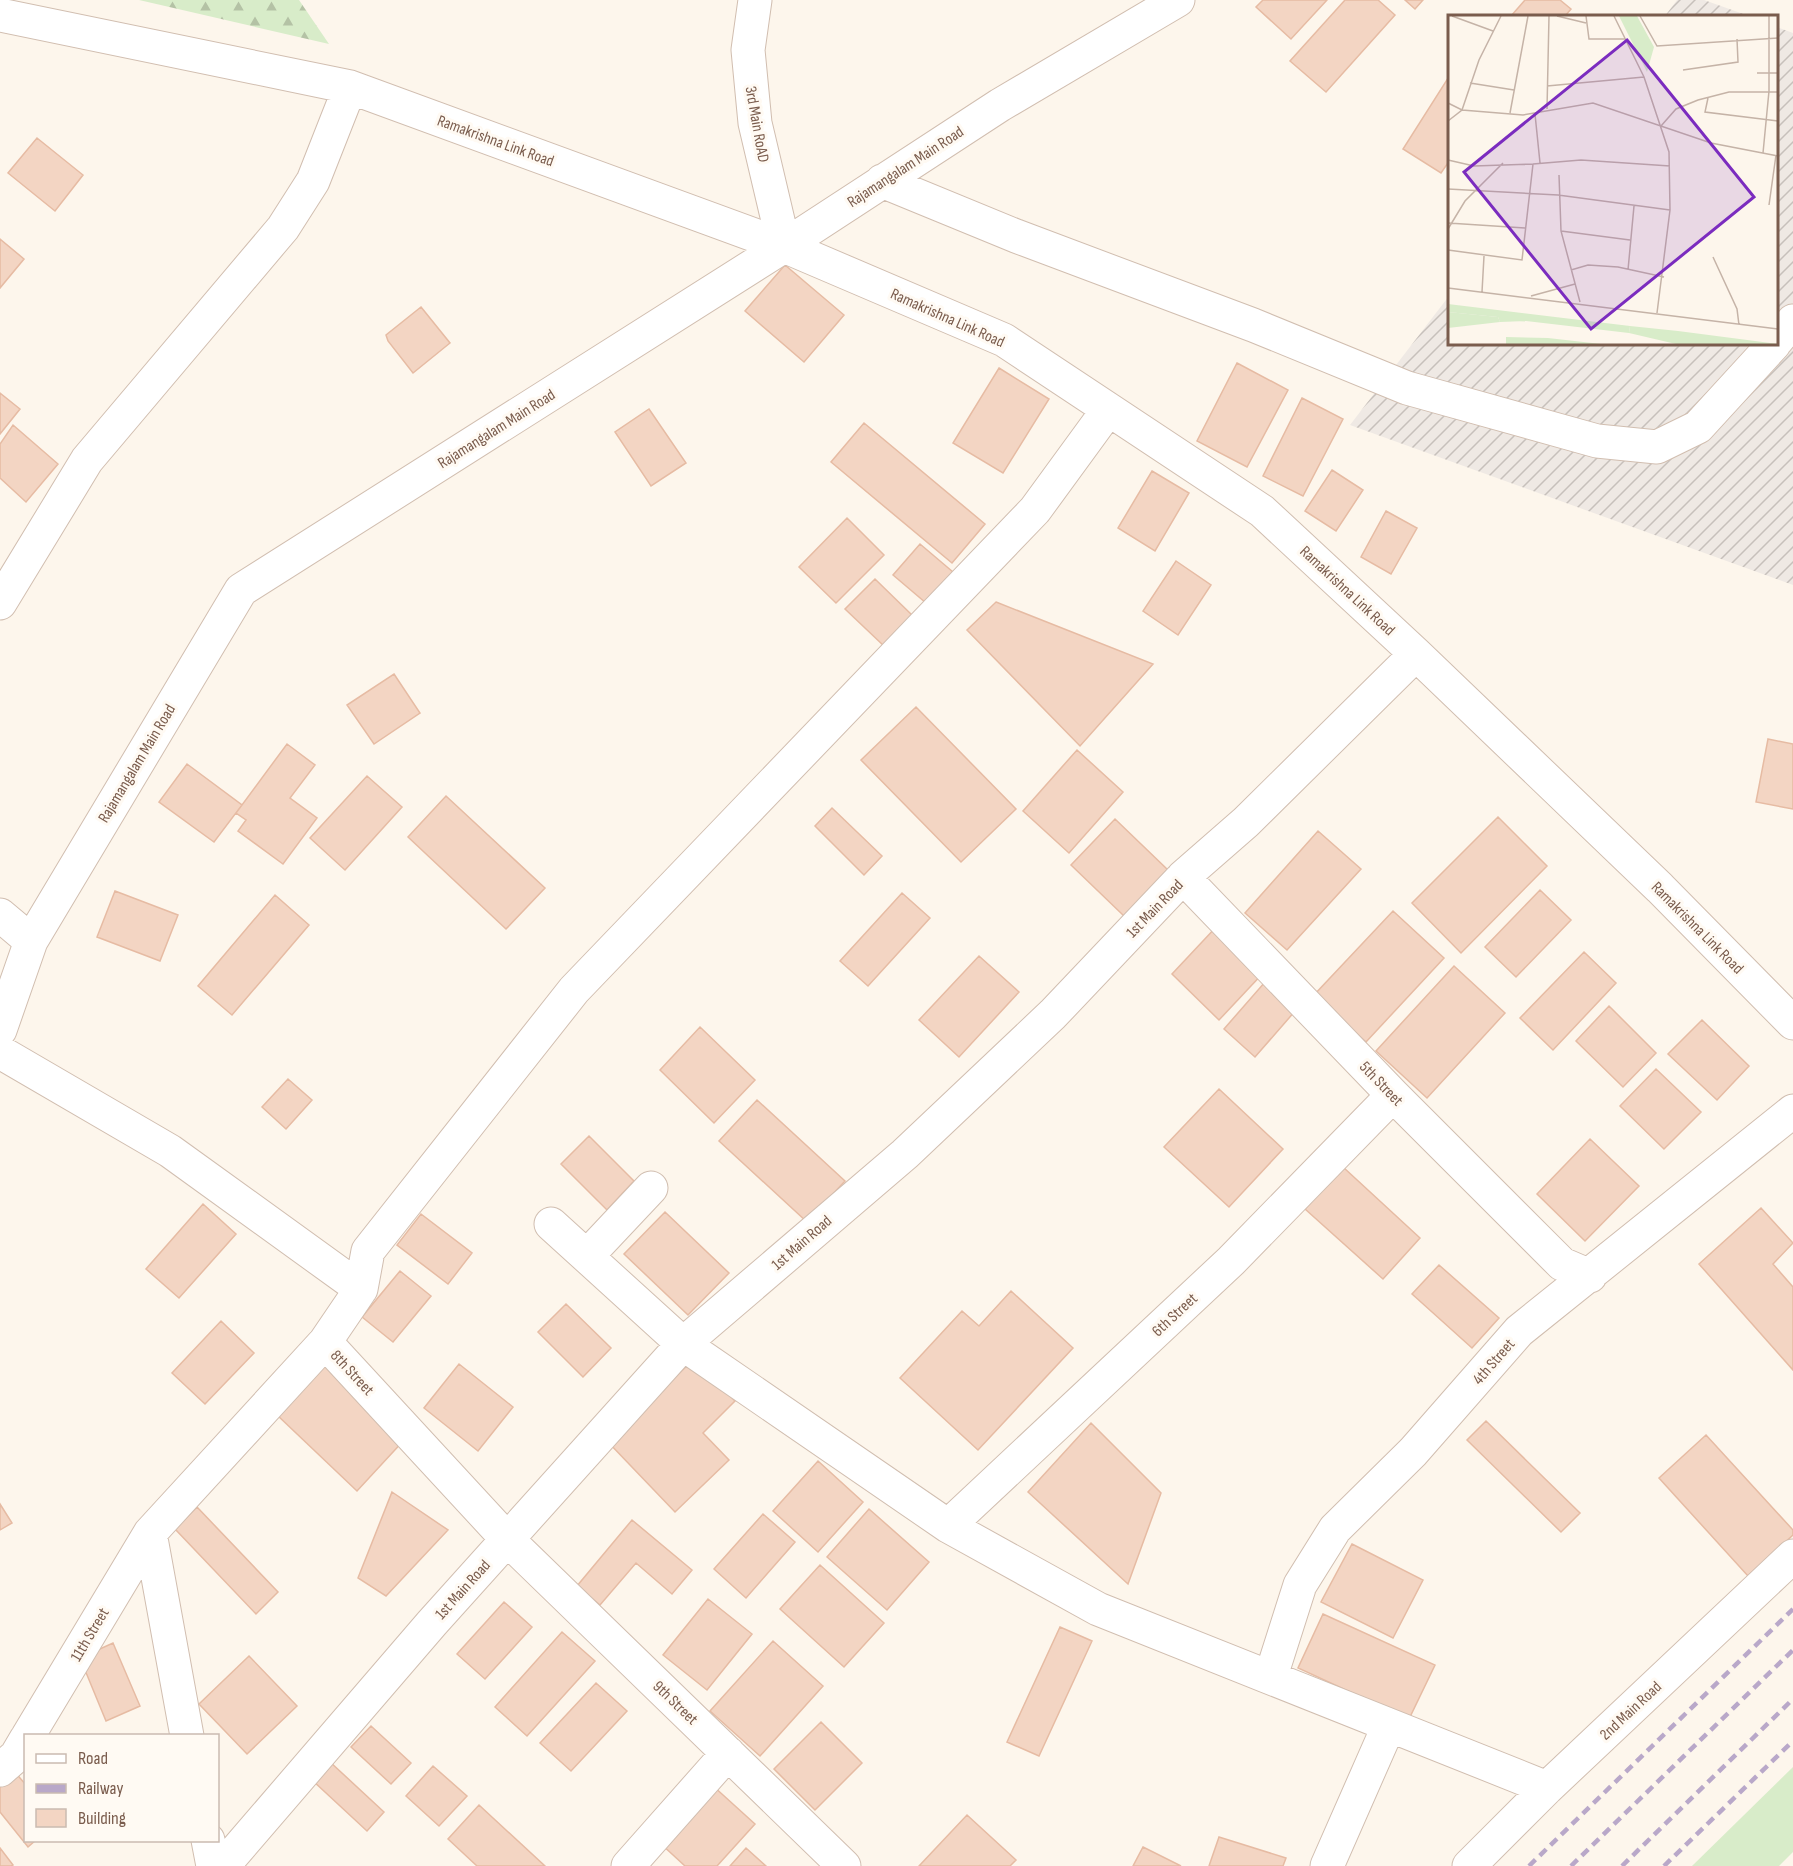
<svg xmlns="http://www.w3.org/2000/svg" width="1793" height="1866" viewBox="0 0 1793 1866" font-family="'Sofia Sans Condensed',sans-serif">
<defs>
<pattern id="industrial-furrows" width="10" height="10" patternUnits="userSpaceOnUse" patternTransform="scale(1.5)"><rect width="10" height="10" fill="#efe9e4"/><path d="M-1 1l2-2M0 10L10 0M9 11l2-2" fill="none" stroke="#c7c0bb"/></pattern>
<pattern id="forest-firs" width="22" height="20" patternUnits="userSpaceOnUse" patternTransform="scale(1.5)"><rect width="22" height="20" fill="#d8ecc9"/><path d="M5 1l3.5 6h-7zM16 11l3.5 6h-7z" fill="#b4c2a5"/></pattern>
</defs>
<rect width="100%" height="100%" fill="#fdf6ec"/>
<!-- industrial -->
<path fill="url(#industrial-furrows)" d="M1677,0H1704L1749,16H1665Z
M1777,27L1793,33V585L1350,425L1449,296L1450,344H1776Z"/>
<!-- grass -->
<path fill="#d8ecc9" d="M1793,1767V1852L1779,1866H1692Z"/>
<!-- forest -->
<path fill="url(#forest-firs)" d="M139,0H299L329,44Z"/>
<!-- building -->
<path fill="#f3d5c3" stroke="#e6bba3" stroke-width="1.5" d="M1263,0H1327L1291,39L1256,7Z
M1345,0H1378L1395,15L1326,92L1290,61Z
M1405,0H1423L1415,9Z
M1525,0H1560L1571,9L1565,16H1511Z
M1450,75V160L1441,173L1403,149Z
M37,138L83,175L55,211L8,173Z
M0,239L24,259L0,288Z
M785,265L844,315L804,362L745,311Z
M421,307L450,343L413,373L388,341L386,335Z
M1237,363L1288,390L1247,467L1197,441Z
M999,368L1049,399L1003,473L953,443Z
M0,393L20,409L0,434Z
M1302,398L1343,419L1303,496L1263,476Z
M649,409L686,463L651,486L615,432Z
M864,423L985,524L952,563L831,462Z
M13,425L58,464L26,502L0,478V444Z
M1332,470L1363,490L1336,531L1305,511Z
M1152,471L1189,493L1155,551L1118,528Z
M1386,511L1417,528L1391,574L1361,557Z
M847,518L884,555L836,603L799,567Z
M920,544L953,572L926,603L893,575Z
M1176,561L1211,585L1178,635L1143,611Z
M875,579L914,617L885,647L845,609Z
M996,602L1153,664L1080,746L967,630Z
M394,674L420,713L374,744L347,705Z
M916,707L1016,809L961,862L861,760Z
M1768,739L1793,744V809L1756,802Z
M287,744L315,765L290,798L317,818L283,864L238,831L246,820L236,813Z
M1077,750L1123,792L1069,853L1023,811Z
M187,764L242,805L214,842L159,802Z
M367,776L402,807L345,870L310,838Z
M446,796L545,888L506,929L408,837Z
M832,808L882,856L864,875L815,826Z
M1498,817L1547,866L1461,953L1412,903Z
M1115,819L1168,870L1125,917L1071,865Z
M1318,831L1361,869L1287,950L1245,913Z
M1540,890L1571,920L1516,977L1485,947Z
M115,891L178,915L160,961L97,937Z
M902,893L930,918L868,986L840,961Z
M275,895L309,925L232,1015L198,986Z
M1393,911L1444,958L1366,1042L1314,995Z
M1217,926L1265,971L1219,1020L1172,974Z
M1584,952L1616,983L1553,1050L1520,1018Z
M979,956L1019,992L959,1057L919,1020Z
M1454,966L1505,1013L1427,1098L1376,1051Z
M1265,982L1296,1010L1255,1057L1224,1029Z
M1609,1006L1656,1053L1623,1087L1576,1041Z
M1702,1020L1749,1066L1717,1100L1668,1054Z
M700,1027L755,1080L714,1123L660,1070Z
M1656,1069L1701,1112L1664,1149L1620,1106Z
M288,1079L312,1100L286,1129L262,1107Z
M1219,1089L1283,1149L1229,1207L1164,1147Z
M757,1100L845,1181L807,1222L719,1141Z
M589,1136L634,1181L607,1210L561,1164Z
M1590,1139L1639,1186L1585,1241L1537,1194Z
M1343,1167L1420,1238L1383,1279L1305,1209Z
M203,1204L236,1234L179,1298L146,1269Z
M1761,1208L1793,1243L1773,1264L1793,1287V1370L1699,1264Z
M665,1212L729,1273L688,1315L624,1254Z
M421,1214L472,1253L448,1284L397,1245Z
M1439,1265L1499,1318L1472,1348L1412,1294Z
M400,1271L431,1296L393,1342L362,1317Z
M1011,1291L1073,1348L978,1450L900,1378L962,1311L979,1326Z
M566,1304L611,1348L583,1377L538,1332Z
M221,1321L254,1353L205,1404L172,1373Z
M694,1359L735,1401L703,1433L729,1460L675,1512L608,1442Z
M326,1363L405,1439L357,1491L276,1414Z
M459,1364L513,1407L478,1451L424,1408Z
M1486,1421L1580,1513L1561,1532L1467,1440Z
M1091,1423L1161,1493L1128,1584L1028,1492Z
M1706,1435L1793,1530V1535L1748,1576L1659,1478Z
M818,1461L863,1502L818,1552L773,1511Z
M392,1492L448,1530L386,1596L358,1578Z
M0,1504L12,1523L0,1530Z
M197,1507L278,1592L256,1614L175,1529Z
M869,1509L929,1562L887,1610L827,1557Z
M763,1514L795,1542L746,1598L714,1569Z
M632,1520L692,1570L672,1594L636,1563L600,1605L577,1586Z
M1352,1544L1423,1580L1393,1638L1321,1602Z
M820,1565L884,1623L844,1667L780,1609Z
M708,1599L752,1634L707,1690L663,1655Z
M504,1602L532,1627L485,1679L457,1654Z
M1323,1614L1435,1665L1409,1719L1298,1668Z
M1060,1627L1092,1641L1039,1756L1007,1742Z
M562,1632L595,1661L527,1736L495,1707Z
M773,1641L823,1686L760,1756L710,1711Z
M113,1643L140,1706L106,1721L80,1658Z
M249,1656L297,1706L247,1754L199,1704Z
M596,1683L627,1711L571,1771L540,1743Z
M821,1722L862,1763L815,1810L774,1769Z
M371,1726L411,1763L391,1784L351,1747Z
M329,1761L384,1812L367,1831L312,1780Z
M433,1766L467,1796L439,1826L406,1796Z
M14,1771L26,1785V1840H36L28,1847L0,1812V1782Z
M712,1785L755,1824L717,1866H685L660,1843Z
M479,1805L545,1866H477L448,1839Z
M967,1815L1016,1860L1010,1866H919Z
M1219,1837L1286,1858L1283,1866H1209Z
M1143,1847L1181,1866H1133Z
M0,1848L13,1865L11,1866H0Z
M746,1848L766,1866H730Z"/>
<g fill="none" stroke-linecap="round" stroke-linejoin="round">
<!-- minor casing -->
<g stroke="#d1beb0" stroke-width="35">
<path id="minor" d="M755,0L748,50L755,123L784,246
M0,15L350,87L784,246L1004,340L1262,511L1416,654L1660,888L1793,1023
M882,181L1016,236L1253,325L1407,388L1597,441L1657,447L1698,427L1774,344
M1776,341L1793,321
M0,603L87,460L283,228L313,181L350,87
M1183,877L1393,1095L1562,1264L1590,1276
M0,915L31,941
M0,1030L31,941L241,590L784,246L1000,105L1178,0
M0,1052L170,1151L361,1289
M551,1224L683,1344L948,1526L1098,1609L1547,1788
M587,1256L651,1188
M325,1342L361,1289L368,1251L574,990L1035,510L1108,410
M948,1526L1231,1261L1393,1095
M150,1533L187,1736
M1271,1676L1300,1585L1335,1529L1413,1452L1519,1331L1793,1111
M28,1736L150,1533L325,1342L507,1539L844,1866
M0,1770L16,1756L26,1739
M208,1840L213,1866
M223,1866L432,1623L683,1344L905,1154L1053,1014L1183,877L1246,822L1416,654
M628,1866L728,1753
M1327,1866L1389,1725
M1469,1866L1547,1788L1793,1556"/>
</g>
<!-- minor -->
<use href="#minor" stroke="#fff" stroke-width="33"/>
<!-- rail -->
<path stroke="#b9a8c9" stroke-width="4.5" stroke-dasharray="9 6" stroke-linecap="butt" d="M1529,1866L1793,1609
M1571,1866L1793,1650
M1622,1866L1793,1699
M1664,1866L1793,1741"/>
</g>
<g text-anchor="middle" stroke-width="6" stroke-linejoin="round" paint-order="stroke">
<!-- street labels -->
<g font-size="16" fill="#7a5c4d" stroke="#fffaf3">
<text transform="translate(758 124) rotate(80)" y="6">3rd Main RoAD</text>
<text transform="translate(496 140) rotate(20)" y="6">Ramakrishna Link Road</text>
<text transform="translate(905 166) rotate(-33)" y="6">Rajamangalam Main Road</text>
<text transform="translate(948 317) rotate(24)" y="6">Ramakrishna Link Road</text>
<text transform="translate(496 428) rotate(-32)" y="6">Rajamangalam Main Road</text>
<text transform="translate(1348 590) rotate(43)" y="6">Ramakrishna Link Road</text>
<text transform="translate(136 763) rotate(-59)" y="6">Rajamangalam Main Road</text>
<text transform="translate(1154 908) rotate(-46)" y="6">1st Main Road</text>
<text transform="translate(1698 927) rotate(45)" y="6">Ramakrishna Link Road</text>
<text transform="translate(1382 1083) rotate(46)" y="6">5th Street</text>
<text transform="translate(801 1242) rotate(-41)" y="6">1st Main Road</text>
<text transform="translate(1174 1314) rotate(-43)" y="6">6th Street</text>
<text transform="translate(1493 1361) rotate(-49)" y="6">4th Street</text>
<text transform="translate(353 1372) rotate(47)" y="6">8th Street</text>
<text transform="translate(462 1589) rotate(-48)" y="6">1st Main Road</text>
<text transform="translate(89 1634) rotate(-59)" y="6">11th Street</text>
<text transform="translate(676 1702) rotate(44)" y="6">9th Street</text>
<text transform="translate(1630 1710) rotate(-43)" y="6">2nd Main Road</text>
</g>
</g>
<!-- overview -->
<g transform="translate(1448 15)">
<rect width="330" height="330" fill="#fdf6ec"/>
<path d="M0,289L182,311L181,318L78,306L52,307L50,302L0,297ZM58,322L100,323L153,329H58Z" fill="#d8ecc9"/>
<path d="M171,1H189L206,32L199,57ZM182,311L230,316L330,329H228L181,318Z" fill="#d8ecc9"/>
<path d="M0,297L50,302L52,307L0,313Z" fill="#d8ecc9"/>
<path fill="none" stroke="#c5b3a7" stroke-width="1.5" d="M4,1L45,16M109,1L138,8M138,1L141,24H177M166,1L196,62L221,137L222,195L209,298M192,1L209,31L330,23M235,55L290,47L289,24M309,58H330M22,68L66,75M99,71L196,62M260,83L257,97L330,106M0,88L14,95L75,100L145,88L263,128L330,141M99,94L101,1M62,98L80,1M87,99L92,148M0,106L14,95L31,45L53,1M213,111L228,94L250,85L281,77H330M315,138L321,76V1M0,145L26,151L85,149L74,245L0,235M85,149L133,145L222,151M111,160L113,216L132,287M0,174L110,180L222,195M321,190L328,140M0,208L77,213M0,214L17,186L55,148M113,216L182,225M265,242L289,294L291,310M123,255L140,250L170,252L216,262M180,255L186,191M0,273L330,314M34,277L36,241M83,281L127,269"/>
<path fill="#7b2cbf" fill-opacity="0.15" stroke="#7b2cbf" stroke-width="3" d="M179,25L306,182L143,314L16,157Z"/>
<rect width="330" height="330" fill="none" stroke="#7a5c4d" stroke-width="3"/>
</g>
<!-- legend -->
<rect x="24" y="1734" width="195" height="108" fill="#fffaf3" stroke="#cabbb1" stroke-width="1.5"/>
<rect x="36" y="1754" width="30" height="9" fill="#ffffff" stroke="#cabbb1" stroke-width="1.5"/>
<text x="78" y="1764" font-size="18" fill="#7a5c4d">Road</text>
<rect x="36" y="1784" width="30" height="9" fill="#b9a8c9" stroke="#cabbb1" stroke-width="1.5"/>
<text x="78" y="1794" font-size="18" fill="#7a5c4d">Railway</text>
<rect x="36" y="1809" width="30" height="18" fill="#f3d5c3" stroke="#cabbb1" stroke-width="1.5"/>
<text x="78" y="1824" font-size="18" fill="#7a5c4d">Building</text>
</svg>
